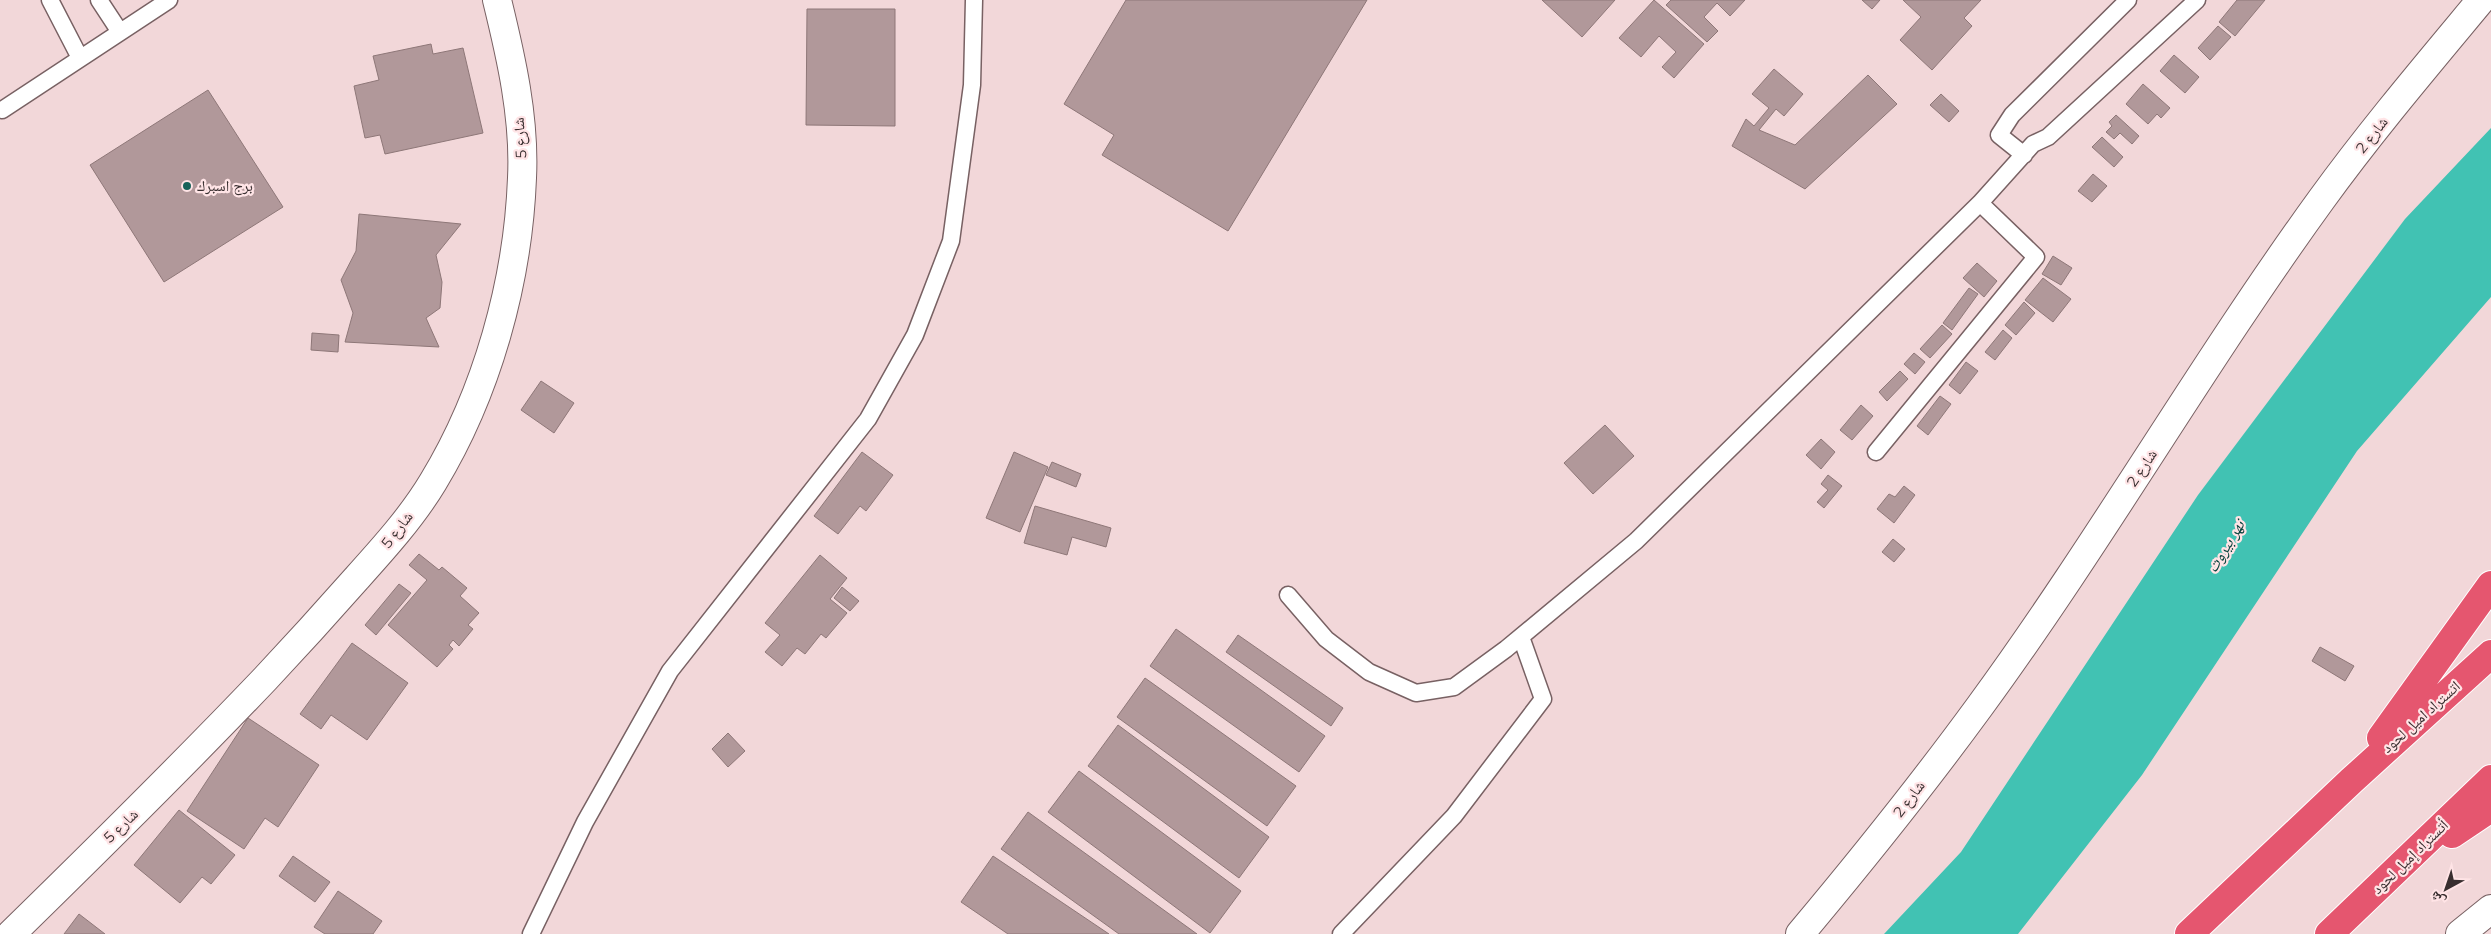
<svg xmlns="http://www.w3.org/2000/svg" width="2491" height="934" viewBox="0 0 2491 934" font-family="Montserrat,'Noto Naskh Arabic',sans-serif">
<rect width="100%" height="100%" fill="#f2d7d9"/>
<!-- water -->
<path fill="#41c2b3" d="M2491,128V297L2357,451L2142,775L2018,934H1884L1961,852L2198,495L2405,219Z"/>
<!-- building -->
<path fill="#b1989a" stroke="#8e7778" d="M1126,0H1367L1228,231L1102,155L1114,135L1064,104Z
M1542,0H1615L1582,37Z
M1654,0L1704,44L1674,78L1662,67L1676,52L1659,36L1641,57L1619,38Z
M1671,0H1745L1730,16L1717,3L1704,17L1718,31L1707,42L1666,5Z
M1862,0H1880L1872,9Z
M1903,0H1981L1964,18L1972,26L1932,70L1900,40L1921,17Z
M2237,0H2265L2235,36L2219,22Z
M807,9H895V126L806,125Z
M2218,26L2231,37L2210,60L2198,48Z
M431,44L433,54L463,48L483,133L385,154L380,135L365,138L354,86L379,80L373,56Z
M2174,55L2199,77L2185,93L2160,71Z
M1774,69L1803,94L1784,116L1776,109L1759,130L1795,145L1868,75L1897,104L1805,189L1732,146L1746,119L1754,126L1769,108L1752,94Z
M2143,84L2170,108L2161,118L2157,114L2148,124L2126,104Z
M208,90L283,207L164,282L90,165Z
M1941,94L1959,111L1949,122L1930,105Z
M2116,115L2139,136L2132,144L2120,133L2114,139L2106,132L2112,126L2109,122Z
M2102,137L2123,157L2114,167L2092,147Z
M2093,174L2107,186L2092,202L2078,191Z
M359,214L461,224L436,255L442,282L440,308L426,318L439,347L345,342L353,313L341,280L356,251Z
M2053,256L2072,268L2061,285L2042,274Z
M1977,263L1997,281L1984,297L1963,278Z
M2043,278L2071,299L2053,322L2025,300Z
M1969,288L1978,294L1952,330L1943,323Z
M2024,302L2035,313L2016,335L2005,325Z
M1942,325L1952,334L1930,358L1920,349Z
M2003,330L2012,338L1995,360L1985,352Z
M312,333L339,335L338,352L311,350Z
M1914,353L1925,362L1915,374L1904,364Z
M1966,362L1978,371L1960,394L1949,385Z
M1900,371L1908,379L1887,401L1879,392Z
M541,381L574,403L554,433L521,410Z
M1940,396L1951,404L1928,435L1917,426Z
M1861,405L1873,416L1852,440L1840,430Z
M1605,425L1634,456L1593,494L1564,463Z
M1821,439L1835,452L1821,469L1806,455Z
M862,452L893,475L866,511L860,506L838,534L814,516Z
M1014,452L1048,467L1020,532L986,518Z
M1052,462L1081,474L1076,487L1046,475Z
M1828,475L1842,486L1824,508L1817,502L1828,490L1821,484Z
M1904,486L1915,495L1894,523L1877,509L1889,494L1895,497Z
M1035,506L1111,528L1106,547L1072,537L1067,555L1024,543Z
M1893,539L1905,549L1894,562L1882,552Z
M419,554L439,570L442,567L467,588L460,596L479,613L468,625L473,629L459,646L453,640L449,645L453,649L437,667L388,625L427,580L409,565Z
M820,555L847,578L830,599L847,613L826,638L821,634L805,654L797,648L782,666L765,652L780,635L765,623Z
M399,584L411,593L376,635L365,625Z
M842,587L859,601L850,611L834,598Z
M1176,629L1325,736L1299,772L1150,666Z
M1238,635L1343,708L1331,726L1226,652Z
M352,643L408,683L367,740L331,715L321,729L300,714Z
M2320,647L2354,666L2345,681L2312,661Z
M1145,678L1296,786L1267,826L1117,717Z
M248,718L319,765L278,827L265,818L244,849L187,811Z
M1118,725L1269,837L1239,878L1088,766Z
M728,733L745,751L728,767L712,749Z
M1079,771L1241,891L1210,933L1048,812Z
M179,810L235,855L211,884L202,877L180,903L134,865Z
M1028,812L1197,934H1119L1001,849Z
M293,856L330,882L315,902L279,876Z
M993,856L1109,934H1008L961,902Z
M338,891L382,921L373,934H325L314,927Z
M79,914L105,934H64Z"/>
<g fill="none" stroke-linecap="round" stroke-linejoin="round">
<!-- service casing -->
<g stroke="#786163" stroke-width="19">
<path id="service" d="M50,0L80,58
M99,0L120,32
M2,110L169,0
M2024,155L1999,135L2012,115L2128,0
M1876,452L2036,257L1980,203
M1288,595L1326,639L1369,672L1416,693L1454,687L1506,649L1636,541L1980,203L2033,144L2048,137L2197,0
M531,934L585,822L670,671L868,419L915,335L951,241L972,85L974,0
M1341,934L1454,816L1543,699L1521,637"/>
</g>
<!-- minor casing -->
<g stroke="#786163" stroke-width="30">
<path id="minor" d="M11,934C97,850 182,766 265,679C296,646 326,613 356,579C383,549 412,517 433,482C487,393 518,282 522,178C525,118 511,57 497,0"/>
</g>
<!-- tertiary casing -->
<g stroke="#786163" stroke-width="30">
<path id="tertiary" d="M1800,934C1862,860 1923,784 1980,706C2100,542 2202,364 2321,200C2371,131 2427,65 2481,0
M2460,934L2491,909"/>
</g>
<!-- motorway casing -->
<g stroke="#fff" stroke-width="30">
<path id="motorway" d="M2381,738L2491,585
M2452,834L2491,808
M2189,934L2351,781L2491,654
M2329,934L2491,779"/>
</g>
<!-- service -->
<use href="#service" stroke="#fff" stroke-width="16"/>
<!-- minor -->
<use href="#minor" stroke="#fff" stroke-width="28"/>
<!-- tertiary -->
<use href="#tertiary" stroke="#fff" stroke-width="28"/>
<!-- motorway -->
<use href="#motorway" stroke="#e5566f" stroke-width="28"/>
</g>
<!-- markers -->
<circle fill="#18635a" stroke="#ffe4e6" stroke-width="2" cx="187" cy="186" r="5"/>
<g text-anchor="middle" stroke-width="4.5" stroke-linejoin="round" paint-order="stroke">
<!-- street labels -->
<g font-size="15" fill="#382e2f" stroke="#ffe4e6">
<text transform="translate(2372 135) rotate(-52)" y="5">شارع 2</text>
<text transform="translate(520 138) rotate(-94)" y="5">شارع 5</text>
<text transform="translate(2142 468) rotate(-56)" y="5">شارع 2</text>
<text transform="translate(397 530) rotate(-53)" y="5">شارع 5</text>
<text transform="translate(2421 717) rotate(-42)" y="5">اتستراد اميل لحود</text>
<text transform="translate(1909 799) rotate(-53)" y="5">شارع 2</text>
<text transform="translate(121 826) rotate(-44)" y="5">شارع 5</text>
<text transform="translate(2410 857) rotate(-44)" y="5">أتستراد إميل لحود</text>
</g>
<!-- poi labels -->
<g font-size="15" fill="#382e2f" stroke="#ffe4e6" text-anchor="start">
<text x="197" y="191">برج اسبرك</text>
</g>
<!-- water labels -->
<g font-size="16" font-style="italic" fill="#08433d" stroke="#ffe4e6">
<text transform="translate(2225 546) rotate(-59)" y="6">نهر بيروت</text>
</g>
</g>
<!-- north arrow -->
<g transform="translate(2446 889) rotate(220)" stroke="#ffe4e6" stroke-width="4" paint-order="stroke">
<path d="M0-4L9 19L0 12L-9 19Z" fill="#382e2f"/>
<text y="-8" font-size="14" font-weight="bold" text-anchor="middle" fill="#382e2f">ش</text>
</g>
</svg>
